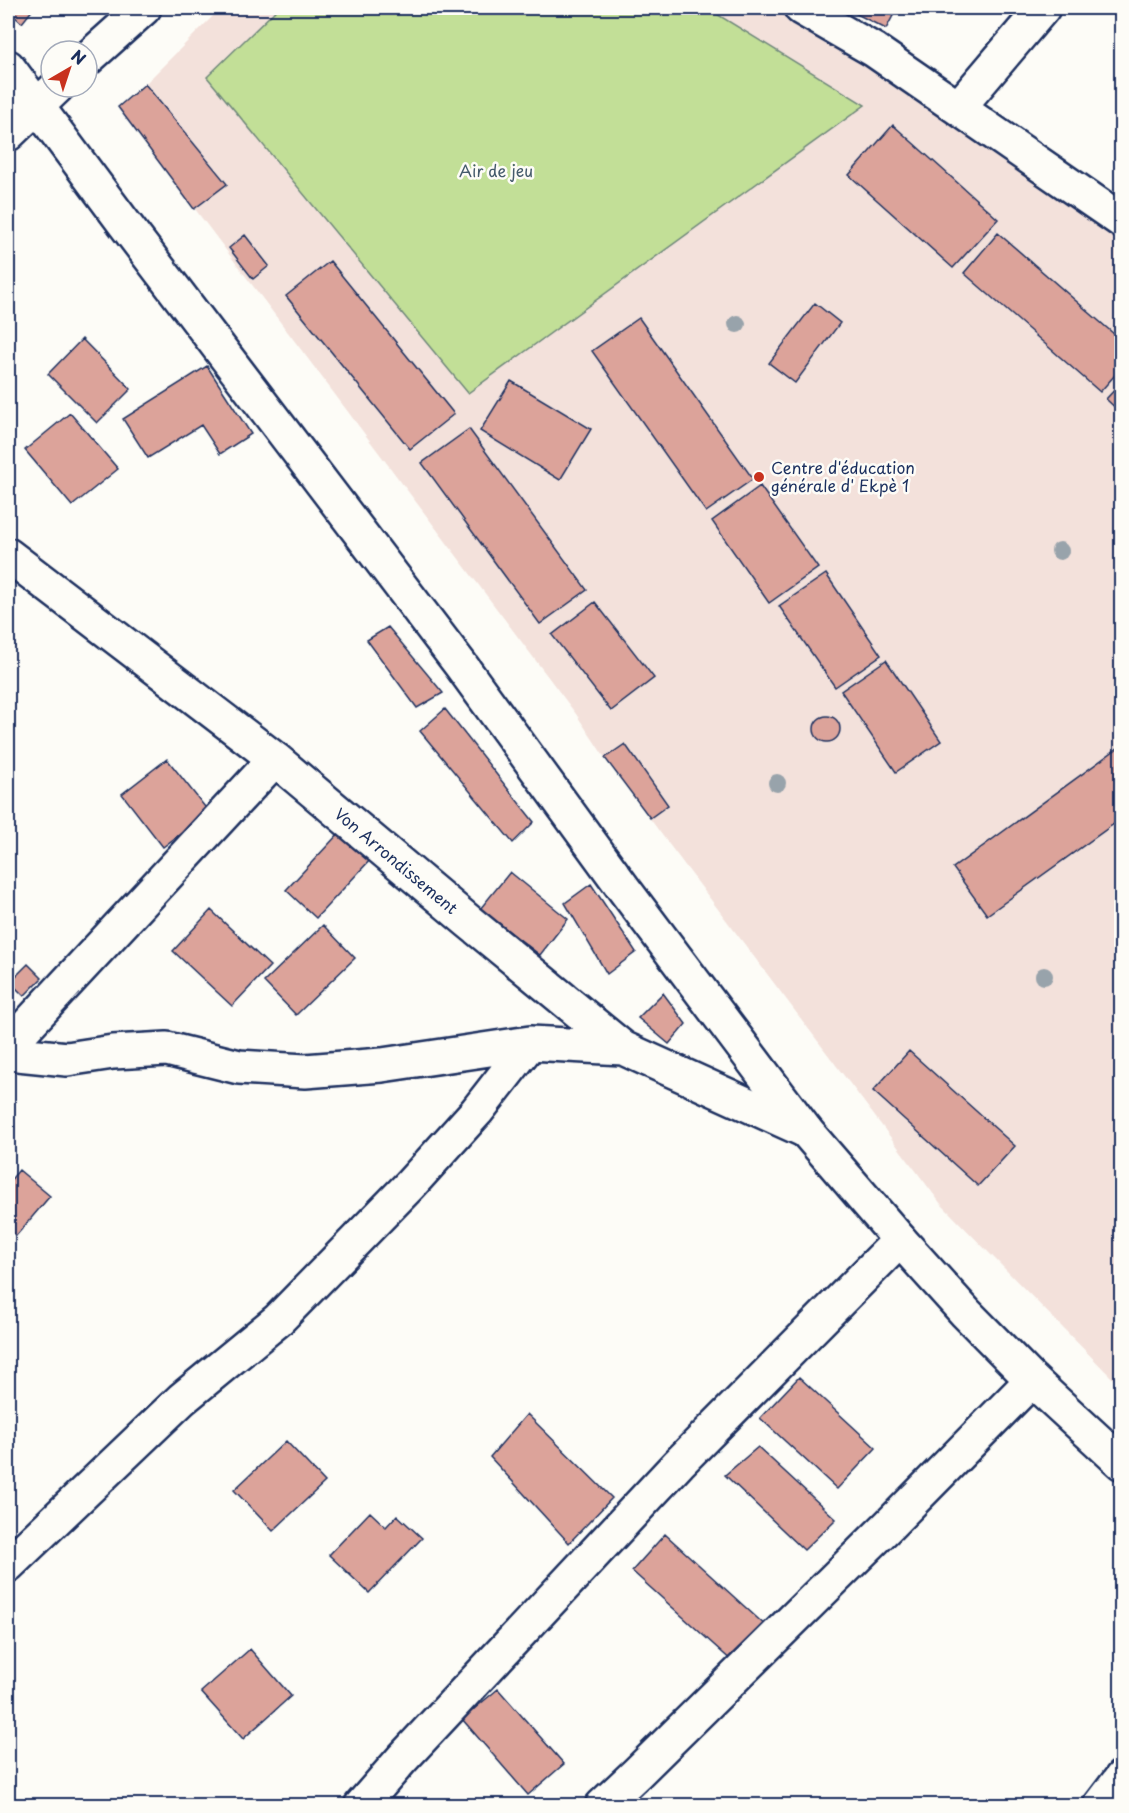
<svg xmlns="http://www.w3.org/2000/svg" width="1129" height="1813" viewBox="0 0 1129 1813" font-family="'Playpen Sans',sans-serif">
<rect width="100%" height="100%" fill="#fdfcf7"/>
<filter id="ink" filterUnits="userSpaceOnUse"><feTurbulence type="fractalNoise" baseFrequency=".0167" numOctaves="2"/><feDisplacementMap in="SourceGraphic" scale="12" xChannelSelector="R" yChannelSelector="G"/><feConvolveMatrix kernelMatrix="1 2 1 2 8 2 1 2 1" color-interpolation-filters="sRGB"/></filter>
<g filter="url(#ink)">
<!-- built -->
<path fill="#f3e1db" d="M221,8H783L889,70L1121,240V1387L941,1204L665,839L605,758L576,714L118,107L145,84Z"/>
<!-- green -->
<path fill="#c2df97" stroke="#6e877a" stroke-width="1.5" d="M278,8H707L865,105L468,393L207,77Z"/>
<!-- building -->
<path fill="#dca39a" stroke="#1b2f5e" stroke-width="1.5" d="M8,8H34L22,23L8,11Z
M845,8H897L886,29Z
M145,84L227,184L194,209L118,107Z
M893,125L998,219L953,268L849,175Z
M998,233L1122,341V367L1100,392L964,273Z
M245,235L269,266L253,279L229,248Z
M330,261L454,414L410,449L286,296Z
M815,303L840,323L795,383L769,363Z
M639,318L753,479L706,512L592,351Z
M82,339L131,389L97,423L48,374Z
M207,366L251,434L220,454L201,425L148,458L123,419Z
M511,381L591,429L560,480L480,431Z
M1122,382V414L1106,399Z
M70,413L118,469L72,506L25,450Z
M469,429L587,590L540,624L422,463Z
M760,486L818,568L769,603L712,521Z
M826,574L881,655L835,687L779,606Z
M595,602L654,678L611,711L552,635Z
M388,627L443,693L417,708L367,640Z
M886,660L941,741L896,772L841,691Z
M445,709L534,822L513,843L420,731Z
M814 729a13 13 0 1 1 26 0a13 13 0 1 1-26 0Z
M625,744L668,805L650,818L605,758Z
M1122,745V818L987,915L953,868Z
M167,759L209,812L163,847L122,794Z
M341,831L371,859L316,918L286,890Z
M510,872L568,919L540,955L480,909Z
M591,884L636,952L607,974L565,903Z
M211,910L270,966L232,1006L173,951Z
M323,925L355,958L296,1015L264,982Z
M28,964L42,978L24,996L10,982Z
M663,993L686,1024L669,1044L638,1018Z
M909,1051L1015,1146L978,1186L873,1091Z
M19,1170L50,1196L16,1236L8,1228V1183Z
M799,1377L876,1448L837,1489L760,1418Z
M527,1414L612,1498L569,1543L490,1457Z
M286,1441L325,1482L273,1531L234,1490Z
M758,1447L836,1519L804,1550L725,1475Z
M370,1512L386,1527L397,1515L422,1538L369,1593L329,1555Z
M665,1534L767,1627L734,1663L632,1571Z
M250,1649L291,1696L243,1739L201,1692Z
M498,1689L564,1764L528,1795L462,1719Z"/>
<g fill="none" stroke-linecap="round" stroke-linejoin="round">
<!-- minor casing -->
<g stroke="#1b2f5e" stroke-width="38">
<path id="minor" d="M801,8L874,50L1122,221
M87,59L144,8
M958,108L1043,8
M8,134L57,87
M8,555L275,759L468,921L623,1048L806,1131
M8,1046L275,759
M8,1053L67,1059L113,1052L167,1049L239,1067L305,1071L382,1065L530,1043L623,1048
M8,1565L182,1399L278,1320L410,1185L477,1111L530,1043
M361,1806L402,1759L679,1463L900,1240
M602,1806L637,1773L889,1525L1032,1380
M1100,1806L1122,1777"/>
</g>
<!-- tertiary casing -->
<g stroke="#1b2f5e" stroke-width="38">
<path id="tertiary" d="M8,67L124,223L460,664L624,889L806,1131L900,1240L966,1313L1032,1380L1122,1463"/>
</g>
<!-- minor -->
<use href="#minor" stroke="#fdfcf7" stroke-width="33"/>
<!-- tertiary -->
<use href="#tertiary" stroke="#fdfcf7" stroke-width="33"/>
</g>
<!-- trees -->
<g fill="#98a3ab">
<circle cx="737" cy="324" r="9"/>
<circle cx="1060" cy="551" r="9"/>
<circle cx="777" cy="783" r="9"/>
<circle cx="1044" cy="976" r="9"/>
</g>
</g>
<!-- markers -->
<circle fill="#c8321e" stroke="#fdfcf7" stroke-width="2" cx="759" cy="477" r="6"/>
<g text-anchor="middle" stroke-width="5" stroke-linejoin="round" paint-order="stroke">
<!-- park labels -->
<g font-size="16" fill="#455b6c" stroke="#fdfcf7">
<text x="496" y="177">Air de jeu</text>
</g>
<!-- poi labels -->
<g font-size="16" fill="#1b2f5e" stroke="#fdfcf7" text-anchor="start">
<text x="771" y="474">Centre d'éducation<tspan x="771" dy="18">générale d' Ekpè 1</tspan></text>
</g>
<!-- street labels -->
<g font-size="16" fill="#1b2f5e" stroke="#fdfcf7">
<text transform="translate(396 861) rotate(40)" y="6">Von Arrondissement</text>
</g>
</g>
<!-- margin -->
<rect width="1129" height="1813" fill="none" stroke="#fdfcf7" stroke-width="30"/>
<rect x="15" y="15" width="1099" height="1783" fill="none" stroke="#1b2f5e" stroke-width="2" filter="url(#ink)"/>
<!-- north arrow -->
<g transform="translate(69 69) rotate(39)"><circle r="28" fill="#fdfcf7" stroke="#a3aaba" stroke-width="1.5"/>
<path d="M0-4.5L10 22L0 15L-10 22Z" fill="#c8321e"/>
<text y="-9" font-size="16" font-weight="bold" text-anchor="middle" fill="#1b2f5e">N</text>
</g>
</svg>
